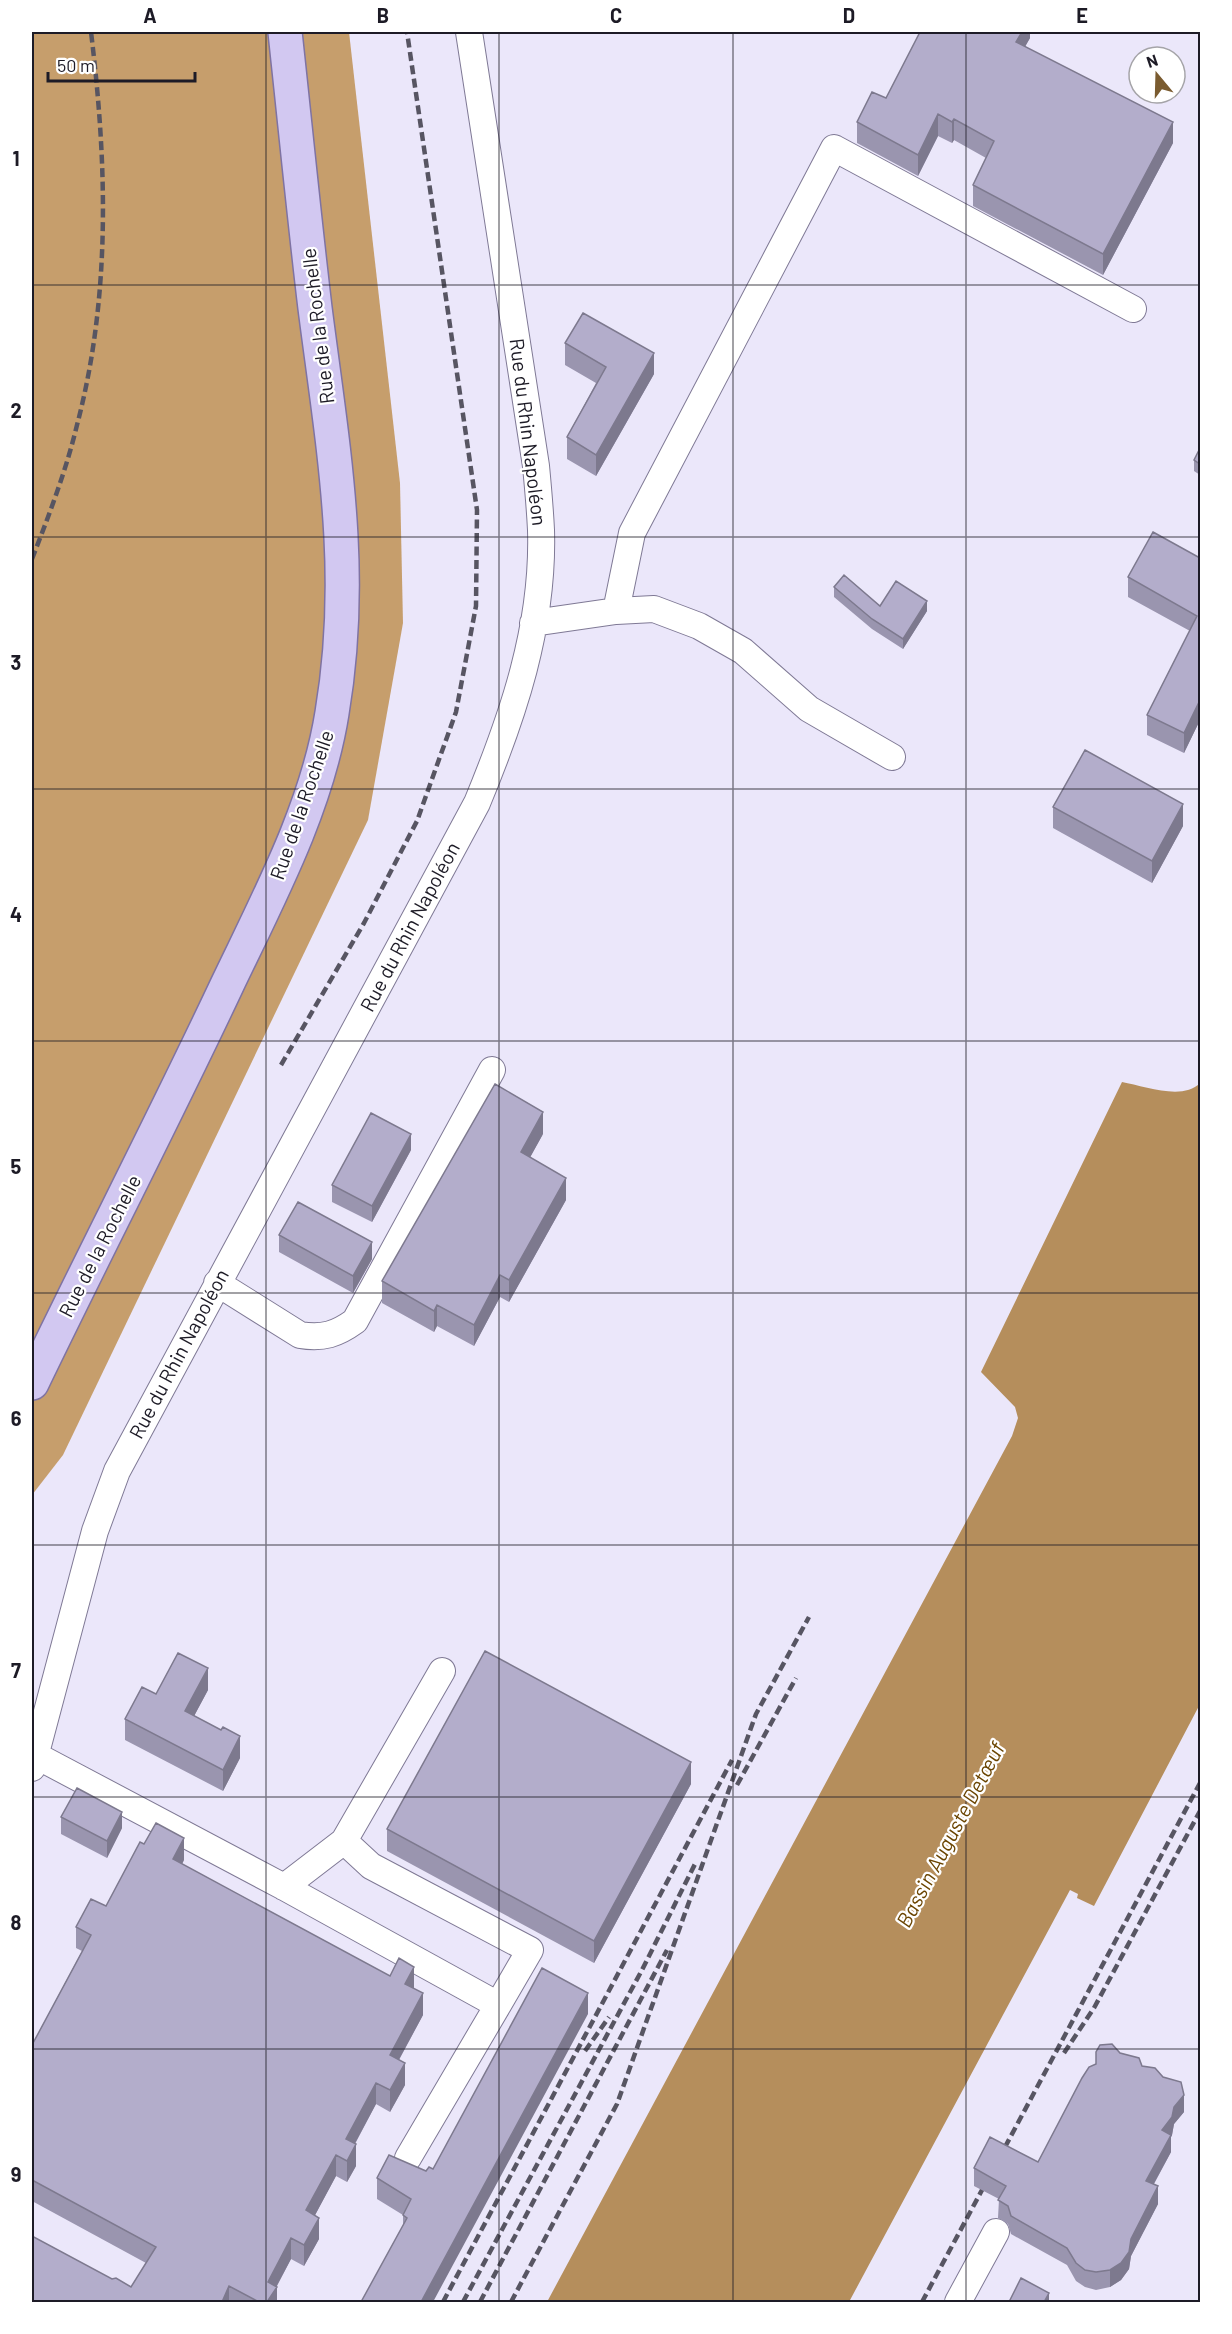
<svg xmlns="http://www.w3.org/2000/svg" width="1232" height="2334" viewBox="0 0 1232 2334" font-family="Barlow,sans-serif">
<rect width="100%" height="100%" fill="#ebe7fa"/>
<!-- forest -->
<path fill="#c69e6c" d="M32,32H349L400,483L403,623L368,820L63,1455L32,1495Z"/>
<!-- water -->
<path fill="#b58e5c" d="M1122,1082C1144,1086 1183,1101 1200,1083V1704L1094,1906L1077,1898L1078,1894L1070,1890L849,2302H547L1012,1436L1018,1418L1015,1407L981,1372Z"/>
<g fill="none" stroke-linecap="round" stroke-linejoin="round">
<!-- minor casing -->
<g stroke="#7f7995" stroke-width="28">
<path id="minor" d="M616,611L632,533L834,148L1133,309
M533,623L616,611L654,609L699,626L743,651L809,709L892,757
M217,1283L300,1335C323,1339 337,1334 355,1321L492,1070
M35,1755L284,1887L498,2005L408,2158
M32,1768L95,1531L117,1471L477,803C513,716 544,626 541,530C540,509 538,487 536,466L469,32
M344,1841L371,1866L530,1950L498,2005
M284,1887L344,1841L442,1671
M958,2302L996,2232"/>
</g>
<!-- major casing -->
<g stroke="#7f73a3" stroke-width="36">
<path id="major" d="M32,1383C96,1250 164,1119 227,985C268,899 317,808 332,713C356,571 333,448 315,308C304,216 295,124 285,32"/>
</g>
<!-- minor -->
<use href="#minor" stroke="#fff" stroke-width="26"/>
<!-- major -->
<use href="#major" stroke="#d2c8f1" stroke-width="33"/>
<!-- rail -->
<path stroke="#575562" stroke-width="4.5" stroke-dasharray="9 4.5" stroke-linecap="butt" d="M32,559C49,515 66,471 77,425C111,296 107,163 91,32
M281,1065L364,923L417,821L456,712L476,606L477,510L407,32
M737,1785L796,1678
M585,2051L609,2017
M1064,2053L1094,2008L1200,1811
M443,2302L732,1760
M463,2302L642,1970L696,1862
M480,2302L667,1950
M511,2302L617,2104L756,1714L809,1617
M922,2302L1200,1783"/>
</g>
<!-- wall -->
<path fill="#9a95af" d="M1030,32V38L1025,46L1173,143L1103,275L973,206V185L986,158L954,140L952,143L938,136L918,176L857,143V122L886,98Z
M565,343L654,374L596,476L567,459V437L596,383L565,365Z
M1200,448V475L1194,471V460Z
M1200,558V720L1184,753L1147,735V715L1190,631L1128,597V577Z
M834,587L880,606L927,611L903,649L872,629L834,597Z
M1053,807L1183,826L1152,883L1053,828Z
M543,1134L530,1157L566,1200L509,1302L500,1297L474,1346L437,1326L434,1332L382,1303V1281Z
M411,1150L372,1222L332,1202V1185Z
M279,1235L372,1259L353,1293L279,1252Z
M208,1690L194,1716L240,1758L223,1791L125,1740V1719L156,1694Z
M691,1784L594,1963L387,1851V1829Z
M61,1817L122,1828L107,1858L61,1834Z
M184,1860L182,1864L414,1989L423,2015L399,2060L405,2085L390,2112L376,2104L355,2144L356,2166L347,2182L336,2176L315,2215L319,2239L304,2266L291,2259L277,2286V2302H32L112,2279L131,2287L146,2263L32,2201V2045L82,1951L76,1948V1927L106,1906Z
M588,2014L403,2225V2215L377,2199V2178L426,2171L433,2169Z
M1096,2052L1120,2053L1142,2066L1184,2112L1174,2124L1172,2135L1171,2137V2152L1154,2184L1158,2204L1131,2256L1129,2269L1121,2280L1110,2287L1096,2290L1085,2287L1076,2281L1067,2265L1011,2234L1008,2224L998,2218L999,2199L974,2186V2168L1038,2162L1096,2064Z"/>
<!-- shaded-wall -->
<path fill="#7d798e" d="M1022,32H1030V38L1016,63V42Z
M938,114V136L918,176V155Z
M954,119V140L952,143V122Z
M1173,122V143L1103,275V254Z
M654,353V374L596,476V455Z
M927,601V611L903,649V639Z
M1200,700V720L1184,753V733Z
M1183,804V826L1152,883V861Z
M543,1112V1134L521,1174V1152Z
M411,1134V1150L372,1222V1206Z
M566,1178V1200L509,1302V1280Z
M372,1242V1259L353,1293V1276Z
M500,1275V1297L474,1346V1325Z
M437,1305V1326L434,1332V1311Z
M208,1668V1690L185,1733V1711Z
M240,1736V1758L223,1791V1770Z
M691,1762V1784L594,1963V1941Z
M122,1812V1828L107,1858V1841Z
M184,1838V1860L173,1881V1859Z
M414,1967V1988L405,2005V1984Z
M423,1993V2015L390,2076V2055Z
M588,1993V2014L433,2302H421Z
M405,2063V2085L390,2112V2090Z
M376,2083V2104L346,2160V2139Z
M1184,2095V2112L1174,2124L1172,2135L1171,2137V2152L1146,2198V2181L1162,2130L1174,2107Z
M356,2144V2166L347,2182V2161Z
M336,2155V2176L306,2232V2210Z
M1158,2186V2204L1131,2256L1129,2269L1121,2280L1110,2287V2270L1131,2239Z
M319,2218V2239L304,2266V2245Z
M291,2238V2259L275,2289L277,2287V2302H267L268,2282Z
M229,2286V2302H222Z
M1049,2293V2302H1044Z"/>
<!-- building -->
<path fill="#b3adcb" stroke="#7d798e" stroke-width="1.5" d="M920,32H1022L1016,42L1173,122L1103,254L973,185L994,141L954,119L952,122L938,114L918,155L857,122L872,92L886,98Z
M583,313L654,353L596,455L567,437L606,367L565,343Z
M1200,448V464L1194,460Z
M1153,532L1200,558V700L1184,733L1147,715L1197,616L1128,577Z
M844,575L880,606L896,581L927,601L903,639L872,619L834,587Z
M1085,750L1183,804L1152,861L1053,807Z
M495,1084L543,1112L521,1152L566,1178L509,1280L500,1275L474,1325L437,1305L434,1311L382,1281Z
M371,1113L411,1134L372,1206L332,1185Z
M298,1202L372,1242L353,1276L279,1235Z
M485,1651L691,1762L594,1941L387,1829Z
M178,1653L208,1668L185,1711L221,1730L223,1727L240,1736L223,1770L125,1719L142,1687L156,1694Z
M77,1788L122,1812L107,1841L61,1817Z
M156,1823L184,1838L173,1859L390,1976L399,1958L414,1967L405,1984L423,1993L390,2055L405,2063L390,2090L376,2083L346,2139L356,2144L347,2161L336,2155L306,2210L319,2218L304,2245L291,2238L268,2282L277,2287L267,2302H259L229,2286L222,2302H32V2236L112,2279L116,2278L131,2287L156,2247L32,2180V2045L91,1935L76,1927L91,1899L106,1906L140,1842L144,1844Z
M542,1968L588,1993L421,2302H361L407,2218L403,2215L411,2199L377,2178L389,2155L426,2171L429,2167L433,2169Z
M1112,2044L1120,2053L1139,2058L1142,2066L1155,2068L1163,2077L1181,2082L1184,2095L1174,2107L1172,2117L1162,2130L1171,2135L1146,2181L1158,2186L1131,2239L1129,2252L1121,2263L1110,2270L1096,2272L1085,2270L1076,2263L1067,2248L1011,2216L1008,2206L998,2200L1006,2186L974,2168L990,2137L1038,2162L1082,2078L1089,2067L1096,2064V2052L1100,2045Z
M1021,2278L1049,2293L1044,2302H1009Z"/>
<!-- grid -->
<path fill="none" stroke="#1d1b26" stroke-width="1.5" stroke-opacity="0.55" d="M266,32V2302M499,32V2302M733,32V2302M966,32V2302M32,285H1200M32,537H1200M32,789H1200M32,1041H1200M32,1293H1200M32,1545H1200M32,1797H1200M32,2049H1200"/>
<g text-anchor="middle" stroke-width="4.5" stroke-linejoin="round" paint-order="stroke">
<!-- street labels -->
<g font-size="20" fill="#1d1b26" stroke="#fff">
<text transform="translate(318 326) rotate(-97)" y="7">Rue de la Rochelle</text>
<text transform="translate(528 432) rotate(83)" y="7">Rue du Rhin Napoléon</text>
<text transform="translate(302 805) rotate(-71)" y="7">Rue de la Rochelle</text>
<text transform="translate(410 927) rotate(-62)" y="7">Rue du Rhin Napoléon</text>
<text transform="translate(100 1246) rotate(-63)" y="7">Rue de la Rochelle</text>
<text transform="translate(179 1354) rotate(-62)" y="7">Rue du Rhin Napoléon</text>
</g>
<!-- water labels -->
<g font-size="21" font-style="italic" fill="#6b4502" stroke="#fff">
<text transform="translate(951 1835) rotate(-62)" y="7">Bassin Auguste Detœuf</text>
</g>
</g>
<!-- border -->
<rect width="1232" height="2334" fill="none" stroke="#ffffff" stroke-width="66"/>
<!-- north arrow -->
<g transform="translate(1157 75) rotate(341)"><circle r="28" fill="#ffffff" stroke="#a5a4a8" stroke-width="1.5"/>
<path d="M0-4.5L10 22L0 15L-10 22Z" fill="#7a5b30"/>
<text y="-9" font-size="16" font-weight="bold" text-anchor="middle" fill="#1d1b26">N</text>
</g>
<!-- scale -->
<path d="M48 72v9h147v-9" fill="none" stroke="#1d1b26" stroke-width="3"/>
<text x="57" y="72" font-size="18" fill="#1d1b26" stroke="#ffffff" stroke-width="4.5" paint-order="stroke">50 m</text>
<rect x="33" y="33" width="1166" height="2268" fill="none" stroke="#1d1b26" stroke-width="2"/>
<g font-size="20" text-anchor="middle" font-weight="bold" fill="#1d1b26">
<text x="150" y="23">A</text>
<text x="383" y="23">B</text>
<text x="616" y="23">C</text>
<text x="849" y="23">D</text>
<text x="1082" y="23">E</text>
<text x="16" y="166">1</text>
<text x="16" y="418">2</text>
<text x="16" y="670">3</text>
<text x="16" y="922">4</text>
<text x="16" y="1174">5</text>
<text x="16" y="1426">6</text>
<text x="16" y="1678">7</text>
<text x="16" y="1930">8</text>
<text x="16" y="2182">9</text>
</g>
</svg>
